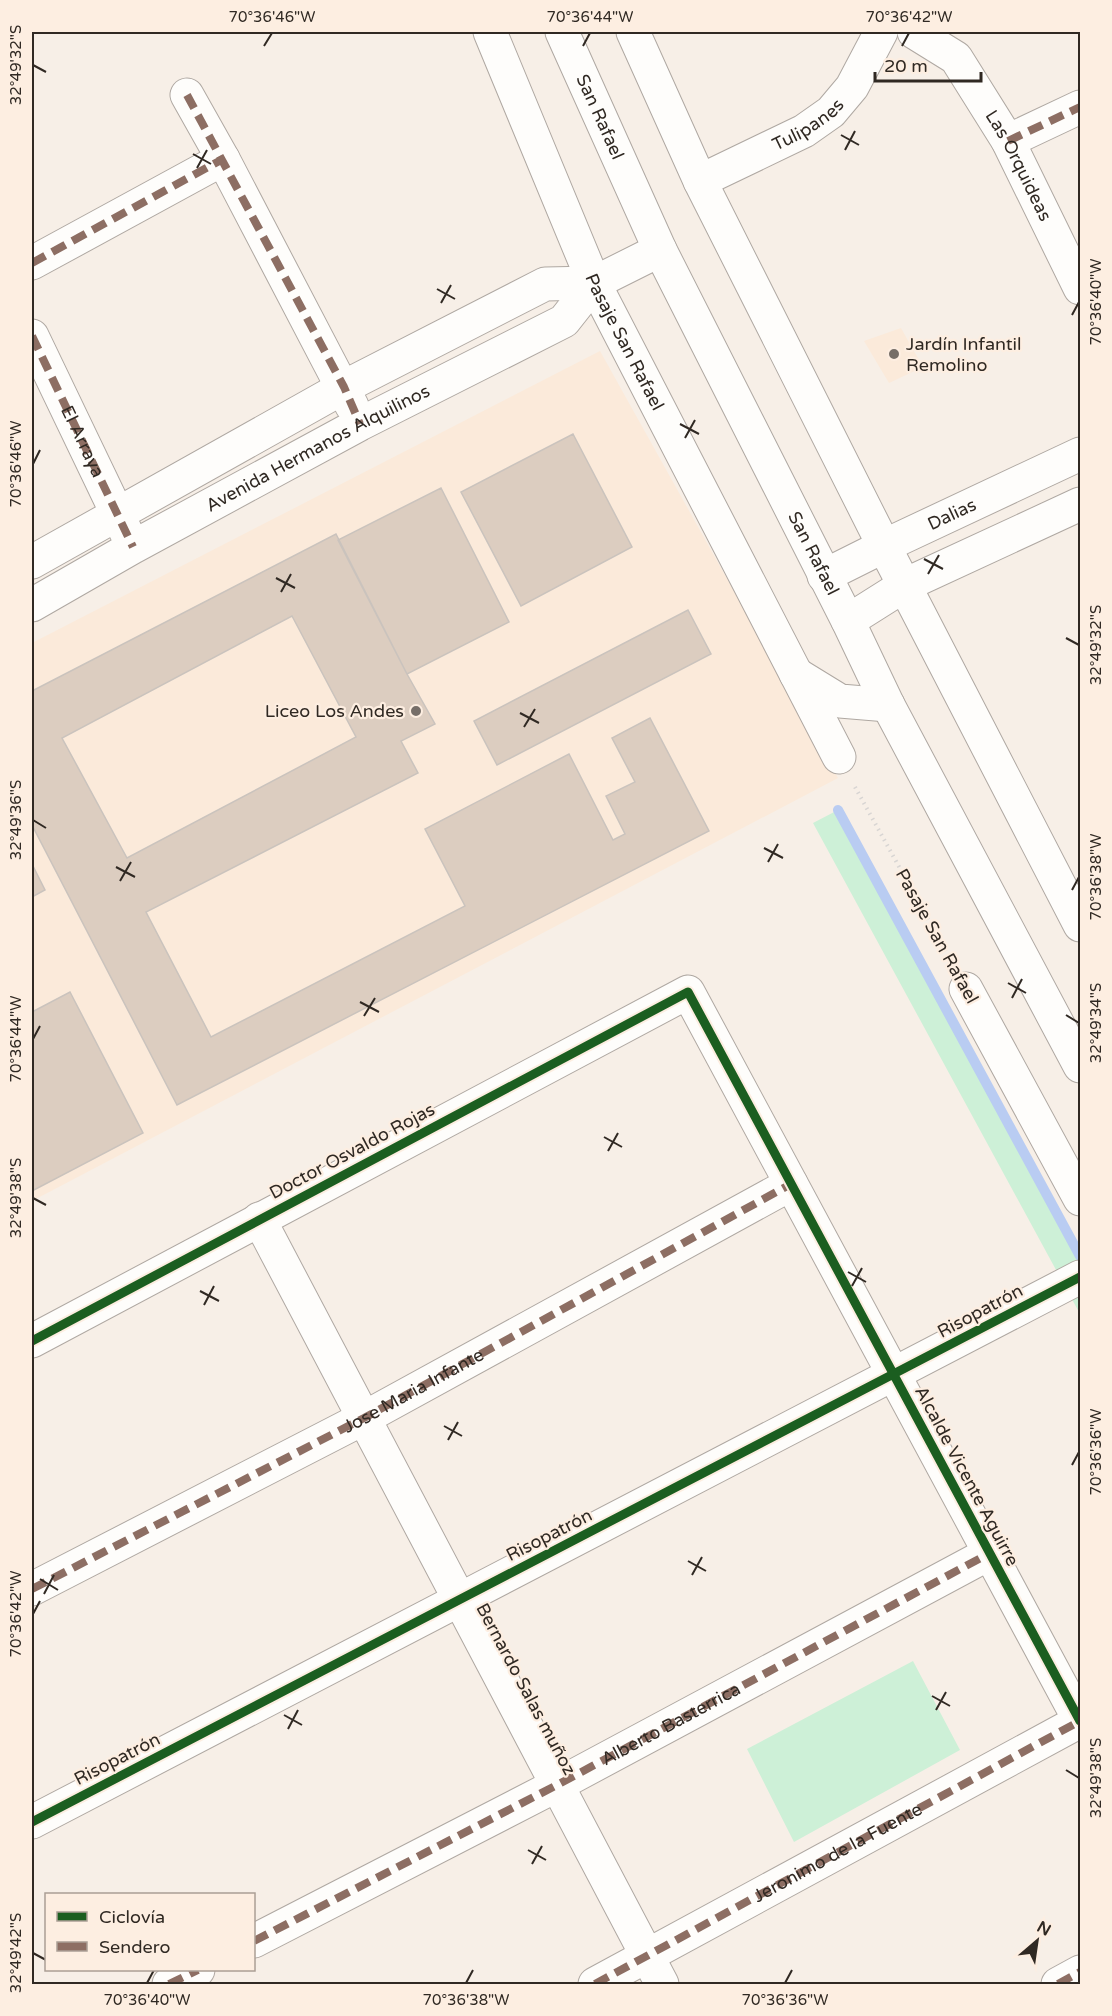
<svg xmlns="http://www.w3.org/2000/svg" width="1112" height="2016" viewBox="0 0 1112 2016" font-family="'Varela Round',sans-serif">
<rect width="100%" height="100%" fill="#f7efe7"/>
<!-- built -->
<path fill="#fbeada" d="M901,328L923,367L889,383L864,341Z
M600,351L838,778L32,1201V643Z"/>
<!-- grass -->
<path fill="#cdf0d7" d="M838,810L1080,1256V1314L813,823Z
M913,1661L960,1750L794,1842L747,1749Z"/>
<g fill="none" stroke-linecap="round" stroke-linejoin="round">
<!-- stream -->
<path stroke="#b9ccf2" stroke-width="10" d="M838,810L1080,1256"/>
</g>
<!-- building -->
<path fill="#dccdc0" stroke="#cac3bd" stroke-width="1.5" fill-rule="evenodd" d="M573,434L632,547L521,606L461,492Z
M441,488L509,622L407,674L338,540Z
M336,534L407,674L435,724L401,741L418,773L146,912L211,1037L465,906L425,829L569,754L613,840L625,834L606,796L635,782L612,738L650,718L709,831L177,1105L32,825V691ZM292,616L356,737L127,858L62,738Z
M688,610L711,654L497,765L474,721Z
M32,864L45,890L32,897Z
M70,992L143,1133L32,1191V1012Z"/>
<g fill="none" stroke-linecap="round" stroke-linejoin="round">
<!-- street casing -->
<g stroke="#afa8a2" stroke-width="35">
<g id="street">
<path id="s1" d="M490,32L594,283L839,757"/>
<path d="M633,32L700,181L884,546L1080,925"/>
<path id="s2" d="M914,32L956,58L1008,141L1080,288"/>
<path d="M187,95L223,159L352,406"/>
<path d="M1008,141L1080,107"/>
<path id="s3" d="M700,181L804,131L831,112L852,87L881,32"/>
<path d="M32,263L223,159"/>
<path id="s4" d="M32,336L127,534"/>
<path d="M32,562L344,387L545,284L594,283"/>
<path id="s5" d="M824,576L884,546L1080,454"/>
<path id="s6" d="M32,605L133,547L360,424L564,321L594,283L660,250"/>
<path d="M848,621L905,585L1080,504"/>
<path d="M796,674L840,701L888,705"/>
<path d="M966,989L1080,1199"/>
<path d="M259,1219L662,1984"/>
<path d="M32,1341L688,992L1080,1721"/>
<path id="s7" d="M32,1589L364,1418L791,1184"/>
<path d="M32,1822L1080,1277"/>
<path d="M254,1941L557,1785L990,1553"/>
<path d="M169,1984L198,1970"/>
<path d="M595,1984L1080,1721"/>
<path d="M1058,1984L1080,1972"/>
</g>
</g>
<!-- secondary casing -->
<g stroke="#afa8a2" stroke-width="35">
<g id="secondary">
<path id="s8" d="M562,32L660,250L848,621L888,705L1080,1066"/>
</g>
</g>
<!-- path -->
<path stroke="#d8d5d3" stroke-width="4" stroke-dasharray="1.5 4.5" stroke-linecap="butt" d="M855,787L950,959"/>
<!-- street -->
<use href="#street" stroke="#fefdfb" stroke-width="33"/>
<!-- secondary -->
<use href="#secondary" stroke="#fefdfb" stroke-width="33"/>
<!-- quiet -->
<g stroke="#8d6e63" stroke-width="8" stroke-dasharray="15 8" stroke-linecap="butt">
<path d="M187,95L344,387L360,424"/>
<path d="M1008,141L1080,107"/>
<path d="M32,263L223,159"/>
<path d="M32,336L133,547"/>
<path d="M32,1589L364,1418L791,1184"/>
<path id="s9" d="M254,1941L557,1785L990,1553"/>
<path d="M169,1984L198,1970"/>
<path id="s10" d="M595,1984L1080,1721"/>
<path d="M1058,1984L1080,1972"/>
</g>
<!-- cycleway casing -->
<g stroke="#fdeee1" stroke-width="13">
<path id="cycleway" d="M32,1341L688,992L1080,1721
M32,1822L1080,1277"/>
</g>
<!-- cycleway -->
<use href="#cycleway" stroke="#1b5e20" stroke-width="9"/>
</g>
<!-- ticks -->
<path fill="none" stroke="#302923" stroke-width="2" d="M264,46L272,33M583,46L590,33M902,46L909,33M33,65L46,72M841,135L859,145M845,150L855,131M193,154L211,164M197,168L207,150M437,289L455,299M441,303L451,285M1072,315L1079,302M680,424L699,434M685,438L695,420M33,464L40,450M924,559L943,569M928,574L939,555M276,578L295,588M281,592L291,574M1066,638L1079,645M520,713L539,723M524,727L535,709M33,820L46,828M764,848L783,858M768,862L778,844M116,867L135,877M120,881L131,862M1072,890L1079,877M1008,983L1026,993M1012,998L1022,979M360,1002L379,1012M1066,1015L1079,1023M364,1016L375,998M33,1039L40,1026M604,1137L622,1147M608,1151L618,1133M33,1198L46,1205M848,1272L866,1282M852,1286L862,1268M200,1291L219,1301M204,1305L214,1286M444,1426L462,1436M448,1440L458,1422M1072,1465L1079,1452M688,1561L706,1571M692,1575L702,1557M40,1579L58,1590M44,1594L54,1575M33,1614L40,1601M932,1696L950,1706M936,1710L946,1692M284,1715L302,1725M288,1729L298,1710M1066,1770L1079,1778M528,1850L546,1860M532,1864L542,1846M33,1953L46,1960M147,1983L154,1970M466,1983L473,1970M785,1983L792,1970"/>
<!-- markers -->
<g fill="#766e68" stroke="#fdeee1" stroke-width="2">
<circle cx="894" cy="354" r="6"/>
<circle cx="416" cy="711" r="6"/>
</g>
<g text-anchor="middle" stroke-width="4.5" stroke-linejoin="round" paint-order="stroke">
<!-- street labels -->
<g font-size="18" fill="#302923" stroke="#fdeee1">
<text dy="6" stroke="none"><textPath href="#s8" startOffset="93">San Rafael</textPath></text>
<text dy="6" stroke="none"><textPath href="#s3" startOffset="122">Tulipanes</textPath></text>
<text dy="6" stroke="none"><textPath href="#s2" startOffset="174">Las Orquideas</textPath></text>
<text dy="6" stroke="none"><textPath href="#s1" startOffset="338">Pasaje San Rafael</textPath></text>
<text dy="6" stroke="none"><textPath href="#s4" startOffset="117">El Arraya</textPath></text>
<text dy="6" stroke="none"><textPath href="#s6" startOffset="326">Avenida Hermanos Alquilinos</textPath></text>
<text dy="6" stroke="none"><textPath href="#s5" startOffset="142">Dalias</textPath></text>
<text dy="6" stroke="none"><textPath href="#s8" startOffset="579">San Rafael</textPath></text>
<text transform="translate(937 936) rotate(61)" y="6">Pasaje San Rafael</text>
<text transform="translate(352 1151) rotate(-28)" y="6">Doctor Osvaldo Rojas</text>
<text transform="translate(980 1311) rotate(-28)" y="6">Risopatrón</text>
<text dy="6" stroke="none"><textPath href="#s7" startOffset="430">Jose Maria Infante</textPath></text>
<text transform="translate(967 1476) rotate(62)" y="6">Alcalde Vicente Aguirre</text>
<text transform="translate(549 1535) rotate(-27)" y="6">Risopatrón</text>
<text transform="translate(526 1689) rotate(62)" y="6">Bernardo Salas muñoz</text>
<text dy="6" stroke="none"><textPath href="#s9" startOffset="470">Alberto Basterrica</textPath></text>
<text transform="translate(117 1759) rotate(-27)" y="6">Risopatrón</text>
<text dy="6" stroke="none"><textPath href="#s10" startOffset="276">Jeronimo de la Fuente</textPath></text>
</g>
<!-- poi labels -->
<g font-size="18" fill="#302923" stroke="#fdeee1" text-anchor="start">
<text x="906" y="350">Jardín Infantil<tspan x="906" dy="21">Remolino</tspan></text>
<text x="404" y="717" text-anchor="end">Liceo Los Andes</text>
</g>
</g>
<!-- border -->
<rect width="1112" height="2016" fill="none" stroke="#fdeee1" stroke-width="66"/>
<!-- legend -->
<rect x="45" y="1893" width="210" height="78" fill="#fdeee1" stroke="#ab9f95" stroke-width="1.5"/>
<rect x="57" y="1912" width="30" height="9" fill="#1b5e20" stroke="#ab9f95" stroke-width="1.5"/>
<text x="99" y="1923" font-size="18" fill="#302923">Ciclovía</text>
<rect x="57" y="1942" width="30" height="9" fill="#8d6e63" stroke="#ab9f95" stroke-width="1.5"/>
<text x="99" y="1953" font-size="18" fill="#302923">Sendero</text>
<!-- north arrow -->
<g transform="translate(1037 1941) rotate(29)" stroke="#fdeee1" stroke-width="4.5" paint-order="stroke">
<path d="M0-4.5L10 22L0 15L-10 22Z" fill="#302923"/>
<text y="-9" font-size="16" font-weight="bold" text-anchor="middle" fill="#302923">N</text>
</g>
<!-- scale -->
<path d="M875 72v9h106v-9" fill="none" stroke="#302923" stroke-width="3"/>
<text x="884" y="72" font-size="18" fill="#302923" stroke="#fdeee1" stroke-width="4.5" paint-order="stroke">20 m</text>
<rect x="33" y="33" width="1046" height="1950" fill="none" stroke="#302923" stroke-width="2"/>
<g font-size="15" text-anchor="middle" fill="#302923">
<text x="272" y="22">70°36'46"W</text>
<text x="590" y="22">70°36'44"W</text>
<text x="909" y="22">70°36'42"W</text>
<text transform="translate(16 65) rotate(-90)" y="5">32°49'32"S</text>
<text transform="translate(1096 302) rotate(-90)" y="5">70°36'40"W</text>
<text transform="translate(16 464) rotate(-90)" y="5">70°36'46"W</text>
<text transform="translate(1096 645) rotate(-90)" y="5">32°49'32"S</text>
<text transform="translate(16 820) rotate(-90)" y="5">32°49'36"S</text>
<text transform="translate(1096 877) rotate(-90)" y="5">70°36'38"W</text>
<text transform="translate(1096 1023) rotate(-90)" y="5">32°49'34"S</text>
<text transform="translate(16 1039) rotate(-90)" y="5">70°36'44"W</text>
<text transform="translate(16 1198) rotate(-90)" y="5">32°49'38"S</text>
<text transform="translate(1096 1452) rotate(-90)" y="5">70°36'36"W</text>
<text transform="translate(16 1614) rotate(-90)" y="5">70°36'42"W</text>
<text transform="translate(1096 1778) rotate(-90)" y="5">32°49'38"S</text>
<text transform="translate(16 1953) rotate(-90)" y="5">32°49'42"S</text>
<text x="147" y="2005">70°36'40"W</text>
<text x="466" y="2005">70°36'38"W</text>
<text x="785" y="2005">70°36'36"W</text>
</g>
</svg>
